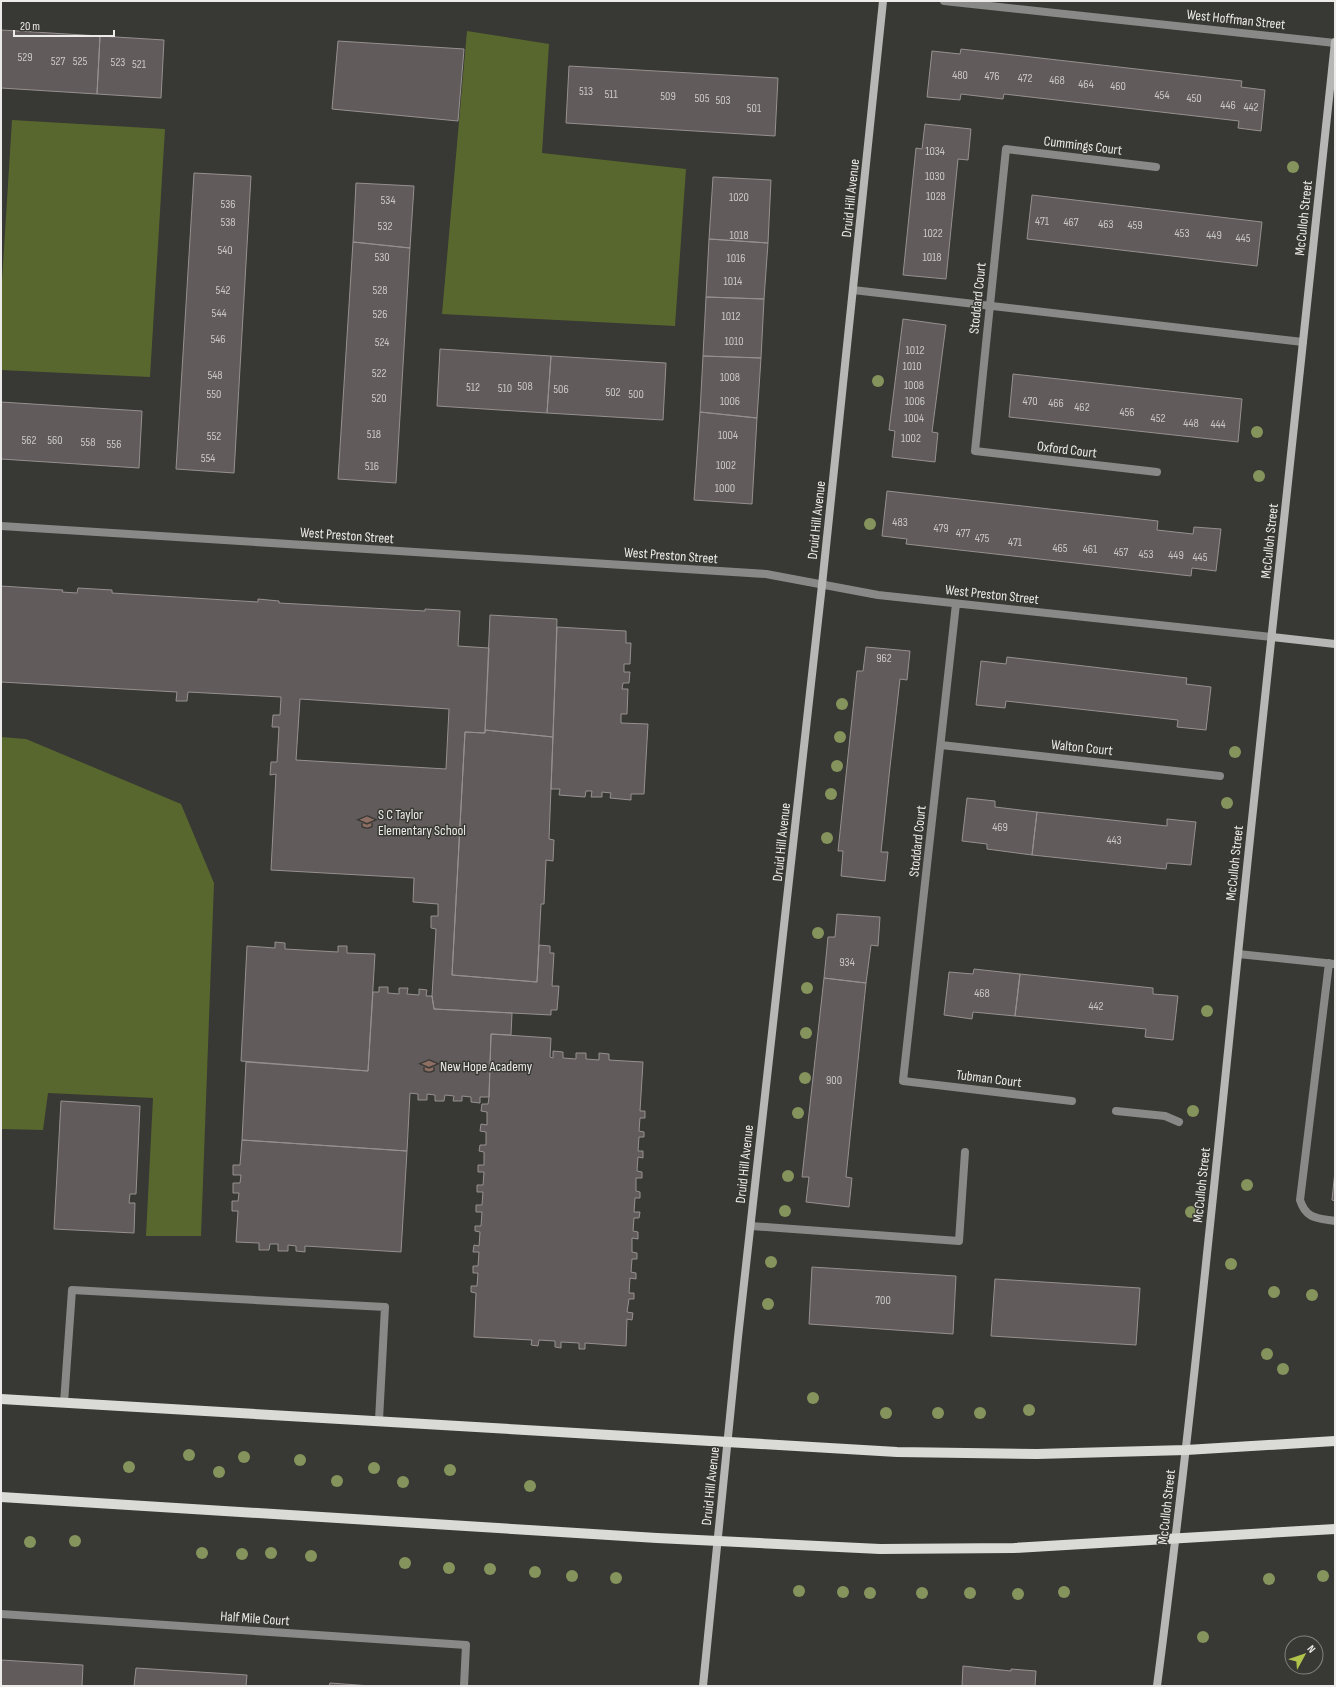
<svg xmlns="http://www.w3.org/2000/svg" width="1336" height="1687" viewBox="0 0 1336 1687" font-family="'Sofia Sans Condensed',sans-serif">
<rect width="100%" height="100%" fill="#383834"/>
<!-- green -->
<path fill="#58672e" d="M467,31L549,44L542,153L686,169L675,326L442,314Z
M12,120L165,129L150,377L1,370V297Z
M1,737L26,739L181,804L214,883L201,1236H146L153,1098L48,1093L43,1130L1,1129Z"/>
<!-- building -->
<path fill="#615c5b" stroke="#969190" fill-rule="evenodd" d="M1,30L100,36L97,94L1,88Z
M100,36L164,40L161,98L97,94Z
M338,41L464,49L458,121L332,109Z
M961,49L1242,81L1241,87L1265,90L1261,131L1238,128L1239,121L1004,94L1003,99L961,94L960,100L927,97L932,51L960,54Z
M569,66L778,78L775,136L566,123Z
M925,124L971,129L968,160L958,159L946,279L903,275L916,148L922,149Z
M194,173L251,176L234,473L176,469Z
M713,177L771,180L768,243L709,239Z
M356,183L414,186L410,248L353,242Z
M1032,195L1262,222L1257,266L1027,239Z
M709,239L768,243L764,299L706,297Z
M353,242L410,248L396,483L338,479Z
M706,297L764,299L761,358L703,356Z
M903,319L946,325L932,432L938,433L935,462L892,457L895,431L889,430Z
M440,349L551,356L547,413L437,406Z
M551,356L666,363L663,420L547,413Z
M703,356L761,358L757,418L700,412Z
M1013,374L1242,399L1238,442L1009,417Z
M1,402L142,411L139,468L1,459Z
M700,412L757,418L752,504L694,500Z
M887,491L1158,521L1157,530L1193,534L1194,527L1221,529L1216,571L1192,568L1191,576L906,544L907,539L882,536Z
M1,586L63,590L62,592L77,593L78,588L112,590V593L258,602V599L279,601V603L425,611V609L460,611L458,646L489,648L485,733L465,732L452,975L537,982L539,945L550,946V953H554L552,986H559L557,1010H551V1015L434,1009L432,996L436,929L431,928V916H438V904L413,902L414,878L271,870L276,774L270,775L271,762H277L279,727H272L273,715H280L281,697L188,692L187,701H176L177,692L1,682ZM300,699L449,709L446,769L296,760Z
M490,615L557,619L553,737L485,730Z
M557,627L626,631V643H631L630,664H624V672H630L629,683H623L622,689H628L627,714H621V723L648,724L644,794H631V800L610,798L611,793L602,792V797H591L592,791H586L585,797L559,795L560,789H551Z
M866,647L910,651L907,680L900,679L890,767L881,852H888L885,881L841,876L843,851H838L857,671H863Z
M1007,657L1187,678L1186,684L1211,687L1206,730L1177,727L1178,720L1006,701L1005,708L976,705L981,661L1006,664Z
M485,730L553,737L549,839L554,840L553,861L546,860L544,904H541L537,982L452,975L465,732L485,733Z
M967,798L995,801V807L1037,812L1032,855L987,849V844L962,841Z
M1037,812L1167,826V819L1196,822L1191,865L1167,863L1166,869L1032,855Z
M837,914L880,917L878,946L871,945L866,983L824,978L828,937H835Z
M275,942L285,943V949L338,952V946H347V953L375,954L368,1071L241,1061L247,946L275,948Z
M974,969L1020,974L1015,1016L973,1012L972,1019L944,1015L949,972L973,974Z
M1020,974L1153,988V994L1178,996L1173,1040L1145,1037L1146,1029L1015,1016Z
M824,978L866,983L846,1177L852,1178L849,1207L806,1202L809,1177H802Z
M379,987H388V993L399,994V988H408L407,994L419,995V989L427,990L426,996H432L434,1009L512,1013L511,1035L491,1034L489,1097H480V1103L471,1102V1097L462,1096V1101H453L454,1096L445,1095L444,1101H435V1095L427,1094V1100H418V1094L410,1093L407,1151L242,1140L246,1062L368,1071L373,992H379Z
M491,1034L551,1038L550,1057L553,1058V1051L563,1052V1058L576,1059V1053H586V1059L599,1060V1053L609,1054V1060L643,1062L640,1111H645V1118H640L639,1131L644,1132V1137H639L638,1151H643V1158L638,1157L637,1171L642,1172V1178H636V1191L640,1192V1198H635L634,1212H640L639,1218H634L633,1231L638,1232V1239L632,1238V1252L637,1253V1259H632L631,1272L636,1273V1279L630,1278L629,1293H634V1299H629L627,1312L633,1313L632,1320L627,1319L626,1346L585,1343V1349H579V1343L561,1342V1348L555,1347V1341L539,1340L538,1346L531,1345L532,1340L474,1337L476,1293L471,1292V1286H477L478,1273H473V1266H478L479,1252H473L474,1245L479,1246L480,1232L475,1231V1226H481L482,1212H476V1205H482L483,1192H477V1185H483L484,1172H478V1165H484V1152L479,1151L480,1145H486V1132L480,1131L481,1124L487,1125V1112L481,1111L482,1104H488L489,1097Z
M61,1101L140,1106L136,1194H130L129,1203H135L134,1233L54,1229Z
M242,1140L407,1151L401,1252L305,1246V1252L296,1251V1246L288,1245V1251H278V1244H270L269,1250H259V1243L236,1242L238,1211H232V1201H238L239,1193H233V1183H240L241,1175H233V1165H240Z
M1335,1171V1201L1332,1200Z
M812,1267L956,1276L953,1334L809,1324Z
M995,1279L1140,1288L1136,1345L991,1336Z
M1,1660L83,1665L82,1686H1Z
M963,1666L1011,1671V1669L1036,1671L1035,1686H962Z
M136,1668L247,1675L246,1686H134Z
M330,1683L371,1686H329Z"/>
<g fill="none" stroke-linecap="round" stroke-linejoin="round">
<!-- lane -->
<path stroke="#898a88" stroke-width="8" d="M853,290L1303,342
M1238,954L1335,964
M1329,963L1300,1200C1306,1219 1317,1218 1335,1221
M751,1226L959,1241L965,1152
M64,1403L72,1290L385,1307L379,1420"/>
<!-- street -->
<path stroke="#898a88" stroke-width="8" d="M944,1L1335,43
M1156,167L1006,149L975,451L1157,472
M1,526L766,574L878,595L1272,637
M956,604L903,1081L1072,1101
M941,745L1220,776
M1116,1111L1165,1116L1179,1122
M1,1614L466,1645L464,1686"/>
<!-- secondary -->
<path stroke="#b7b8b5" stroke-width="8" d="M1272,637L1335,644
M703,1686L738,1337L822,585L883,1
M1157,1686C1195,1395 1222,1102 1253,810C1279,554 1309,298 1335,42"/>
<!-- primary -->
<path stroke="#dadbd7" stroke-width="10" d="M1,1399L897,1452L1037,1454L1186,1450L1335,1441
M1,1497L657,1538L880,1549L1014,1548L1335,1529"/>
</g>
<!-- trees -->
<g fill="#85945c">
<circle cx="1293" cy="167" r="6"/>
<circle cx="878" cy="381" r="6"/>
<circle cx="1257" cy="432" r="6"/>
<circle cx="1259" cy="476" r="6"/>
<circle cx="870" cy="524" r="6"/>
<circle cx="842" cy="704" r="6"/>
<circle cx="840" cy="737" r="6"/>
<circle cx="1235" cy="752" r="6"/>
<circle cx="837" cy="766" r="6"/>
<circle cx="831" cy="794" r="6"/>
<circle cx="1227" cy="803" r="6"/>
<circle cx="827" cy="838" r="6"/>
<circle cx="818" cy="933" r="6"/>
<circle cx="807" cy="988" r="6"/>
<circle cx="1207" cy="1011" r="6"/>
<circle cx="806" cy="1033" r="6"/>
<circle cx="805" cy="1078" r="6"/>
<circle cx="1193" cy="1111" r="6"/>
<circle cx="798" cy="1113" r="6"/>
<circle cx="788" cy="1176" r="6"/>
<circle cx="1247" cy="1185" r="6"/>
<circle cx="785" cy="1211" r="6"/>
<circle cx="1191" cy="1212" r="6"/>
<circle cx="771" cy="1262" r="6"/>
<circle cx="1231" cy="1264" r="6"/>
<circle cx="1274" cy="1292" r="6"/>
<circle cx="1312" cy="1295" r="6"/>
<circle cx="768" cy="1304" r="6"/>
<circle cx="1267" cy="1354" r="6"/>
<circle cx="1283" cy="1369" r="6"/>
<circle cx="813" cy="1398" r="6"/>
<circle cx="1029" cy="1410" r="6"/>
<circle cx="886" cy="1413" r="6"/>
<circle cx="938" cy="1413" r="6"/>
<circle cx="980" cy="1413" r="6"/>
<circle cx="189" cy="1455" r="6"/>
<circle cx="244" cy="1457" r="6"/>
<circle cx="300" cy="1460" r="6"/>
<circle cx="129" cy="1467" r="6"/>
<circle cx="374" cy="1468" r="6"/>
<circle cx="450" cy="1470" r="6"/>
<circle cx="219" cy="1472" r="6"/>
<circle cx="337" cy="1481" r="6"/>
<circle cx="403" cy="1482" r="6"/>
<circle cx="530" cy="1486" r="6"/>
<circle cx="75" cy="1541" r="6"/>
<circle cx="30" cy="1542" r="6"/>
<circle cx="202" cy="1553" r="6"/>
<circle cx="271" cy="1553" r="6"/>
<circle cx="242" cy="1554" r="6"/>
<circle cx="311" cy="1556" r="6"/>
<circle cx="405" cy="1563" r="6"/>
<circle cx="449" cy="1568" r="6"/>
<circle cx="490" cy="1569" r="6"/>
<circle cx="535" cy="1572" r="6"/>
<circle cx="572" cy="1576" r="6"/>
<circle cx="1323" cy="1576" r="6"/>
<circle cx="616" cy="1578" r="6"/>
<circle cx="1269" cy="1579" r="6"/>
<circle cx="799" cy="1591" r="6"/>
<circle cx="843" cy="1592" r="6"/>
<circle cx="1064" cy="1592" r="6"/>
<circle cx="870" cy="1593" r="6"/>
<circle cx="922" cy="1593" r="6"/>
<circle cx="970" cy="1593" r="6"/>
<circle cx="1018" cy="1594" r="6"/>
<circle cx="1203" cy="1637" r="6"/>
</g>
<!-- icons -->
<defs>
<g id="school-bare" transform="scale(1.08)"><path d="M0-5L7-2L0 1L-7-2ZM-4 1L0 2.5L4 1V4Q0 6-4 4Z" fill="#8d6e63" stroke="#383834" stroke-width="2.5" paint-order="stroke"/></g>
</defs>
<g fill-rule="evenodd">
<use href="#school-bare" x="367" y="822"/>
<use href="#school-bare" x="429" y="1066"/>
</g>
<g text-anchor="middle" stroke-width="3" stroke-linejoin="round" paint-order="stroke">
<!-- number labels -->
<g font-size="12" fill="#c9c7c6">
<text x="25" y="61">529</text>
<text x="58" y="65">527</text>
<text x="80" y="65">525</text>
<text x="118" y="66">523</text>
<text x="139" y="68">521</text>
<text x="960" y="79">480</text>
<text x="992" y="80">476</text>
<text x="1025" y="82">472</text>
<text x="1057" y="84">468</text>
<text x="1086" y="88">464</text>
<text x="1118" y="90">460</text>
<text x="586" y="95">513</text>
<text x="611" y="98">511</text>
<text x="1162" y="99">454</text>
<text x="668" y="100">509</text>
<text x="702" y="102">505</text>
<text x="1194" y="102">450</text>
<text x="723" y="104">503</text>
<text x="1228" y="109">446</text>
<text x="1251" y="111">442</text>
<text x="754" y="112">501</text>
<text x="935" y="155">1034</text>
<text x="935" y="180">1030</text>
<text x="936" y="200">1028</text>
<text x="739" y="201">1020</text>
<text x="388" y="204">534</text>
<text x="228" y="208">536</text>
<text x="1042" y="225">471</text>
<text x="228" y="226">538</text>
<text x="1071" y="226">467</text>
<text x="1106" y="228">463</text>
<text x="1135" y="229">459</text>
<text x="385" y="230">532</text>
<text x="933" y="237">1022</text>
<text x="1182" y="237">453</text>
<text x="739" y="239">1018</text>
<text x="1214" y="239">449</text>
<text x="1243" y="242">445</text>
<text x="225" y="254">540</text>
<text x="382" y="261">530</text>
<text x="932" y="261">1018</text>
<text x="736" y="262">1016</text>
<text x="733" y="285">1014</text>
<text x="223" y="294">542</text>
<text x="380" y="294">528</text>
<text x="219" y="317">544</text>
<text x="380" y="318">526</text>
<text x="731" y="320">1012</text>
<text x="218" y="343">546</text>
<text x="734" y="345">1010</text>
<text x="382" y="346">524</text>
<text x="915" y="354">1012</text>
<text x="912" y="370">1010</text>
<text x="379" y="377">522</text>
<text x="215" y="379">548</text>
<text x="730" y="381">1008</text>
<text x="914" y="389">1008</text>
<text x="525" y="390">508</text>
<text x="473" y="391">512</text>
<text x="505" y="392">510</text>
<text x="561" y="393">506</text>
<text x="613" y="396">502</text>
<text x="214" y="398">550</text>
<text x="636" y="398">500</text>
<text x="379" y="402">520</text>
<text x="730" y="405">1006</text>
<text x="915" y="405">1006</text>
<text x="1030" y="405">470</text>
<text x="1056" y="407">466</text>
<text x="1082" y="411">462</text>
<text x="1127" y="416">456</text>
<text x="914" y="422">1004</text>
<text x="1158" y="422">452</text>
<text x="1191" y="427">448</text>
<text x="1218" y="428">444</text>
<text x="374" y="438">518</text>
<text x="728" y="439">1004</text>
<text x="214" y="440">552</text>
<text x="911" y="442">1002</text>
<text x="29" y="444">562</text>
<text x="55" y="444">560</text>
<text x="88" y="446">558</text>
<text x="114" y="448">556</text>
<text x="208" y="462">554</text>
<text x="726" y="469">1002</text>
<text x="372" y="470">516</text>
<text x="725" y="492">1000</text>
<text x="900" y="526">483</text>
<text x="941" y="532">479</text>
<text x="963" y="537">477</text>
<text x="982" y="542">475</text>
<text x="1015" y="546">471</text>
<text x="1060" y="552">465</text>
<text x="1090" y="553">461</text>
<text x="1121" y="556">457</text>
<text x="1146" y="558">453</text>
<text x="1176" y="559">449</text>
<text x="1200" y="561">445</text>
<text x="884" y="662">962</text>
<text x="1000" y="831">469</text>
<text x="1114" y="844">443</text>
<text x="847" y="966">934</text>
<text x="982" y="997">468</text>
<text x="1096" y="1010">442</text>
<text x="834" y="1084">900</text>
<text x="883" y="1304">700</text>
</g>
<!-- street labels -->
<g font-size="14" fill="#ecebe9" stroke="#383834">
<text transform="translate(1236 19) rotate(6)" y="5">West Hoffman Street</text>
<text transform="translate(1083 145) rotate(7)" y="5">Cummings Court</text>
<text transform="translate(850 198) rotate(-84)" y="5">Druid Hill Avenue</text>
<text transform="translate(1303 218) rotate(-84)" y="5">McCulloh Street</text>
<text transform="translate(977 298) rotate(-84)" y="5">Stoddard Court</text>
<text transform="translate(1067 449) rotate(7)" y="5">Oxford Court</text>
<text transform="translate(816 520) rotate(-84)" y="5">Druid Hill Avenue</text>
<text transform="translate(347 535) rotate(4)" y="5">West Preston Street</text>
<text transform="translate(1269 541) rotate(-84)" y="5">McCulloh Street</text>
<text transform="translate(671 555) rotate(4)" y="5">West Preston Street</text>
<text transform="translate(992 594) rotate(6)" y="5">West Preston Street</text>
<text transform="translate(1082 747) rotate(6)" y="5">Walton Court</text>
<text transform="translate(917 841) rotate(-84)" y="5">Stoddard Court</text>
<text transform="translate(781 842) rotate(-84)" y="5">Druid Hill Avenue</text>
<text transform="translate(1234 863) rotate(-84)" y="5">McCulloh Street</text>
<text transform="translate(989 1078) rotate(7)" y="5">Tubman Court</text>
<text transform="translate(744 1164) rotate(-84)" y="5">Druid Hill Avenue</text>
<text transform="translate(1201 1185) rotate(-84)" y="5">McCulloh Street</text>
<text transform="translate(710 1486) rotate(-84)" y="5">Druid Hill Avenue</text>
<text transform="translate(1166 1507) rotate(-84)" y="5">McCulloh Street</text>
<text transform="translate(255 1618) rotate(4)" y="5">Half Mile Court</text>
</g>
<!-- poi labels -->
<g font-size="14" fill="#ecebe9" stroke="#383834" text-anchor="start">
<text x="378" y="819">S C Taylor<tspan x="378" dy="16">Elementary School</tspan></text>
<text x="440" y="1071">New Hope Academy</text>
</g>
</g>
<!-- border -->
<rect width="1336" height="1687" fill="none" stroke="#ecebe9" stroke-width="4"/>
<!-- north arrow -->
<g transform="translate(1304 1655) rotate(50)"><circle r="19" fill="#383834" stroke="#80807c"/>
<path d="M0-3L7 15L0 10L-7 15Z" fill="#b2c34c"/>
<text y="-6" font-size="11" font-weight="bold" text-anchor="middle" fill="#ecebe9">N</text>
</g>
<!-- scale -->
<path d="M14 30v6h100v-6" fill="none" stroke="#ecebe9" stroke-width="2"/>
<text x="20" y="30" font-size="12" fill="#ecebe9" stroke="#383834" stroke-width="3" paint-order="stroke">20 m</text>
</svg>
